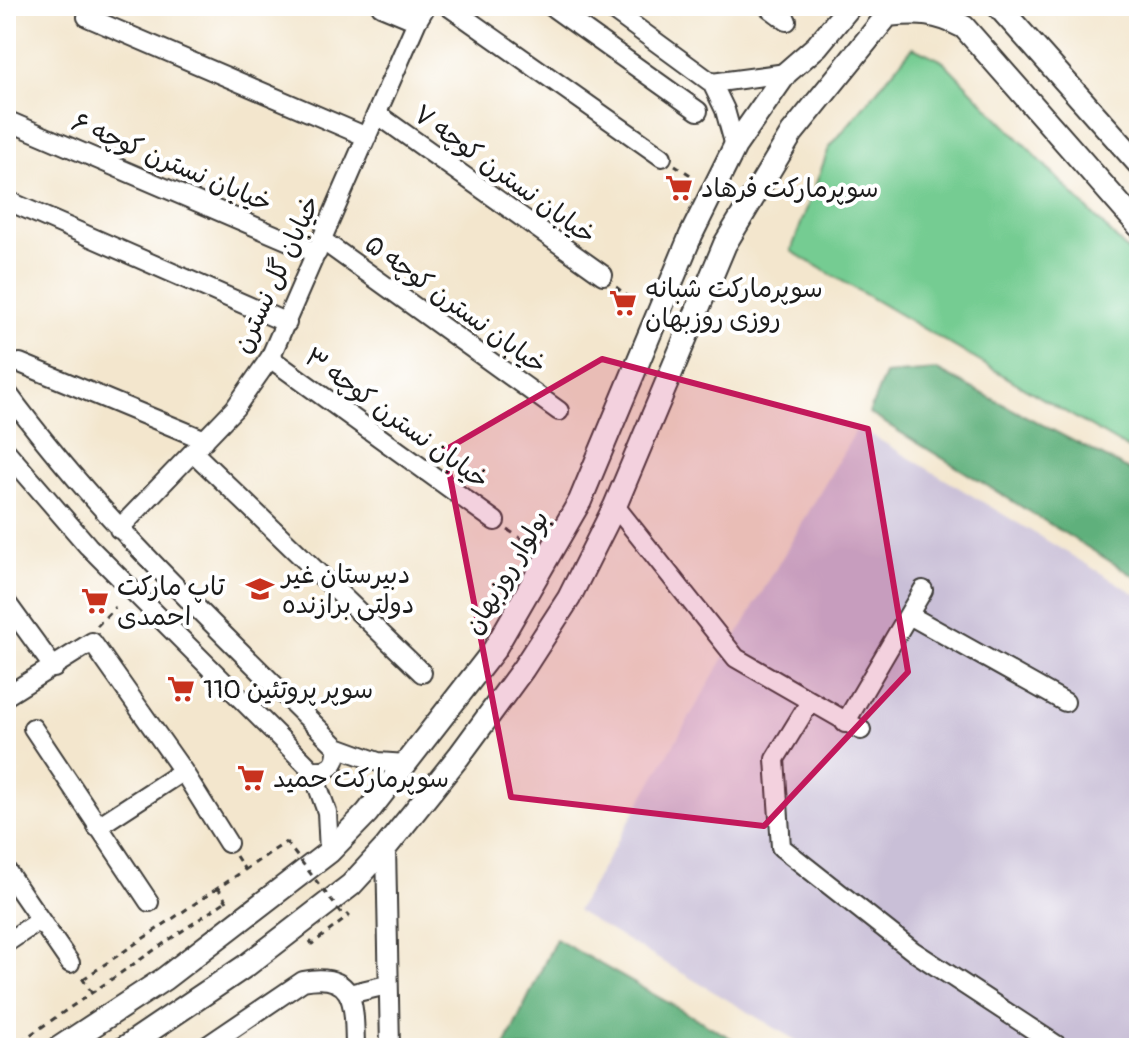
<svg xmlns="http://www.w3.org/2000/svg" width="1145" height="1054" viewBox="0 0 1145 1054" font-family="Pangolin,'Playpen Sans Arabic',sans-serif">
<rect width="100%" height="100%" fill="#fff"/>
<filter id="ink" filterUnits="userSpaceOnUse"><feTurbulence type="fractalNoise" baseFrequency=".0125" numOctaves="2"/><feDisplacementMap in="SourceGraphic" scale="16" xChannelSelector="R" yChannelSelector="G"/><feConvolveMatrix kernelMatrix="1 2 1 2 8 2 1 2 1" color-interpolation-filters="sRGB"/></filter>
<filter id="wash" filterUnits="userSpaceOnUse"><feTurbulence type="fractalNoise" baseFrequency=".006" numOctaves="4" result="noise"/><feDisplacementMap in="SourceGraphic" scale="32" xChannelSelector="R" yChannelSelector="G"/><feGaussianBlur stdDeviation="1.8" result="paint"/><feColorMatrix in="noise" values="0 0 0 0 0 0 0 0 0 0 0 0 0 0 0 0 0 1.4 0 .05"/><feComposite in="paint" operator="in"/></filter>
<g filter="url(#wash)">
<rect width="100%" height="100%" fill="#f3e6cd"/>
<!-- industrial -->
<path fill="#c9bfd7" d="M858,427L1139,596V1048H809L577,911Z"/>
<!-- green -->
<path fill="#74cc92" stroke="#487457" stroke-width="2" d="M913,47L943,61L1139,262V455L791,251L829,148Z"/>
<!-- forest -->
<path fill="#5fb07c" stroke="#3e664c" stroke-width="2" d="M937,370L1139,475V579L869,413L885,374Z
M556,939L748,1048H504Z"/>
</g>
<g filter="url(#ink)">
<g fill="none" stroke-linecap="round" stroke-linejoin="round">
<!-- minor casing -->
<g stroke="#3c3a37" stroke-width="22">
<path id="minor" d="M381,6L417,21
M448,6L662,157
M551,6L698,111
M607,6L712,83L725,110L735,146
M767,6L787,21
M87,17L367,137
M712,83L786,73
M377,114L603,275
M6,120L317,253
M6,200L287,323
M322,240L559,411
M270,358L495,521
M20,363L205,440
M6,391C102,522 223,633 337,747L378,762L406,764
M6,451L88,546L312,770L327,812L329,852
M193,452L422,673
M615,506L736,658L861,730
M119,529L235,408L270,358L417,21L426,6
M6,602L54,668
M909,615L1065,702
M6,696L92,642L183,771L228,843
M810,702L775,759L781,847L913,951L1061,1048
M845,723L923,590
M33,728L149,902
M312,770C329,772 338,765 337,747
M97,827L183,771
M386,847L390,1048
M6,870L70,963
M6,943L40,920
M349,994L387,985
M204,1048L303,981C357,971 354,1006 355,1048"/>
</g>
<!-- major casing -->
<g stroke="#3c3a37" stroke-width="26">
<path id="major" d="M998,6L1139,164
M888,15C919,12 936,12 964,27L1139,226
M59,1048L164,979L329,852L367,813L494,650L580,501L691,235L735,146L786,73L817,46L850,6
M124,1048L247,965L351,885L386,847L459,756L523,669L569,598L615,506L725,244L792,133L895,6"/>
</g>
<!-- path -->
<path stroke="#3c3a37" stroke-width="3" stroke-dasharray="6 6" stroke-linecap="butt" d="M675,165L695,178
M616,287L635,302
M508,530L531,545
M97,626L115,607
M236,856L245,870
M227,902L218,888L286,842
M310,941L312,944L349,916L347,914
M82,978L92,993
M83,979L218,888
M11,1048L226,901"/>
<!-- minor -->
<use href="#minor" stroke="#fff" stroke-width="18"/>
<!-- major -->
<use href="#major" stroke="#fff" stroke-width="22"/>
<!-- path-bridge -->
<path stroke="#3c3a37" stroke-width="3" stroke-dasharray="6 6" stroke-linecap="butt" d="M286,842L342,914"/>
</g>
</g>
<!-- marked area -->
<path fill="#c2185b" fill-opacity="0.2" stroke="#c2185b" stroke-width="6" stroke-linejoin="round" d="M602,359L868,429L908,672L764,826L511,797L445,450Z"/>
<!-- icons -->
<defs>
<g id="supermarket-bare" transform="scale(2.16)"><path d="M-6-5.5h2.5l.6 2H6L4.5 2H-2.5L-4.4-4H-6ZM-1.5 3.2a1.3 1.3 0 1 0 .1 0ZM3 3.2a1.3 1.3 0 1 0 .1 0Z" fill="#c8321e" stroke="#fff" stroke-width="2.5" paint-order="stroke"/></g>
<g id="school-bare" transform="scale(2.16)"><path d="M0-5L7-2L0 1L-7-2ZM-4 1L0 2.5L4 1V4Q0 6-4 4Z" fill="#c8321e" stroke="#fff" stroke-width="2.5" paint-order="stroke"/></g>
</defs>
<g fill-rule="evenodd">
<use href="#supermarket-bare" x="679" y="188"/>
<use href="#supermarket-bare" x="623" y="303"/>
<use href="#school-bare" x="260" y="589"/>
<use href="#supermarket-bare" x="95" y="601"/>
<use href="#supermarket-bare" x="181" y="689"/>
<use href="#supermarket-bare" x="251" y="778"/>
</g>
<g text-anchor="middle" stroke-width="8" stroke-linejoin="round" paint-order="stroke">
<!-- street labels -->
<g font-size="26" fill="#1c1c1c" stroke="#fff">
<text transform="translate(172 162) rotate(23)" y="9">خیابان نسترن کوچه ۶</text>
<text transform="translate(505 174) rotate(36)" y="9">خیابان نسترن کوچه ۷</text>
<text transform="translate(276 274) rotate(-65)" y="9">خیابان گل نسترن</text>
<text transform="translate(456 304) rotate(36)" y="9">خیابان نسترن کوچه ۵</text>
<text transform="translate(397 418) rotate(36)" y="9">خیابان نسترن کوچه ۳</text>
<text transform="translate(506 572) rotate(-59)" y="9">بولوار روزبهان</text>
</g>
<!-- poi labels -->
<g font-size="26" fill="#1c1c1c" stroke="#fff" text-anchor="start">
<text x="701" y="197">سوپرمارکت فرهاد</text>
<text x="645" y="297">سوپرمارکت شبانه<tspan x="645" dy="30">روزی روزبهان</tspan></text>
<text x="282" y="583">دبیرستان غیر<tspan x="282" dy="30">دولتی برازنده</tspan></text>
<text x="117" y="595">تاپ مارکت<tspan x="117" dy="30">احمدی</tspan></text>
<text x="203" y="698">سوپر پروتئین 110</text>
<text x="273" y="787">سوپرمارکت حمید</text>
</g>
</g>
<!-- margin -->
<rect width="1145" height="1054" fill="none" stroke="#fff" stroke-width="32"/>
</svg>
